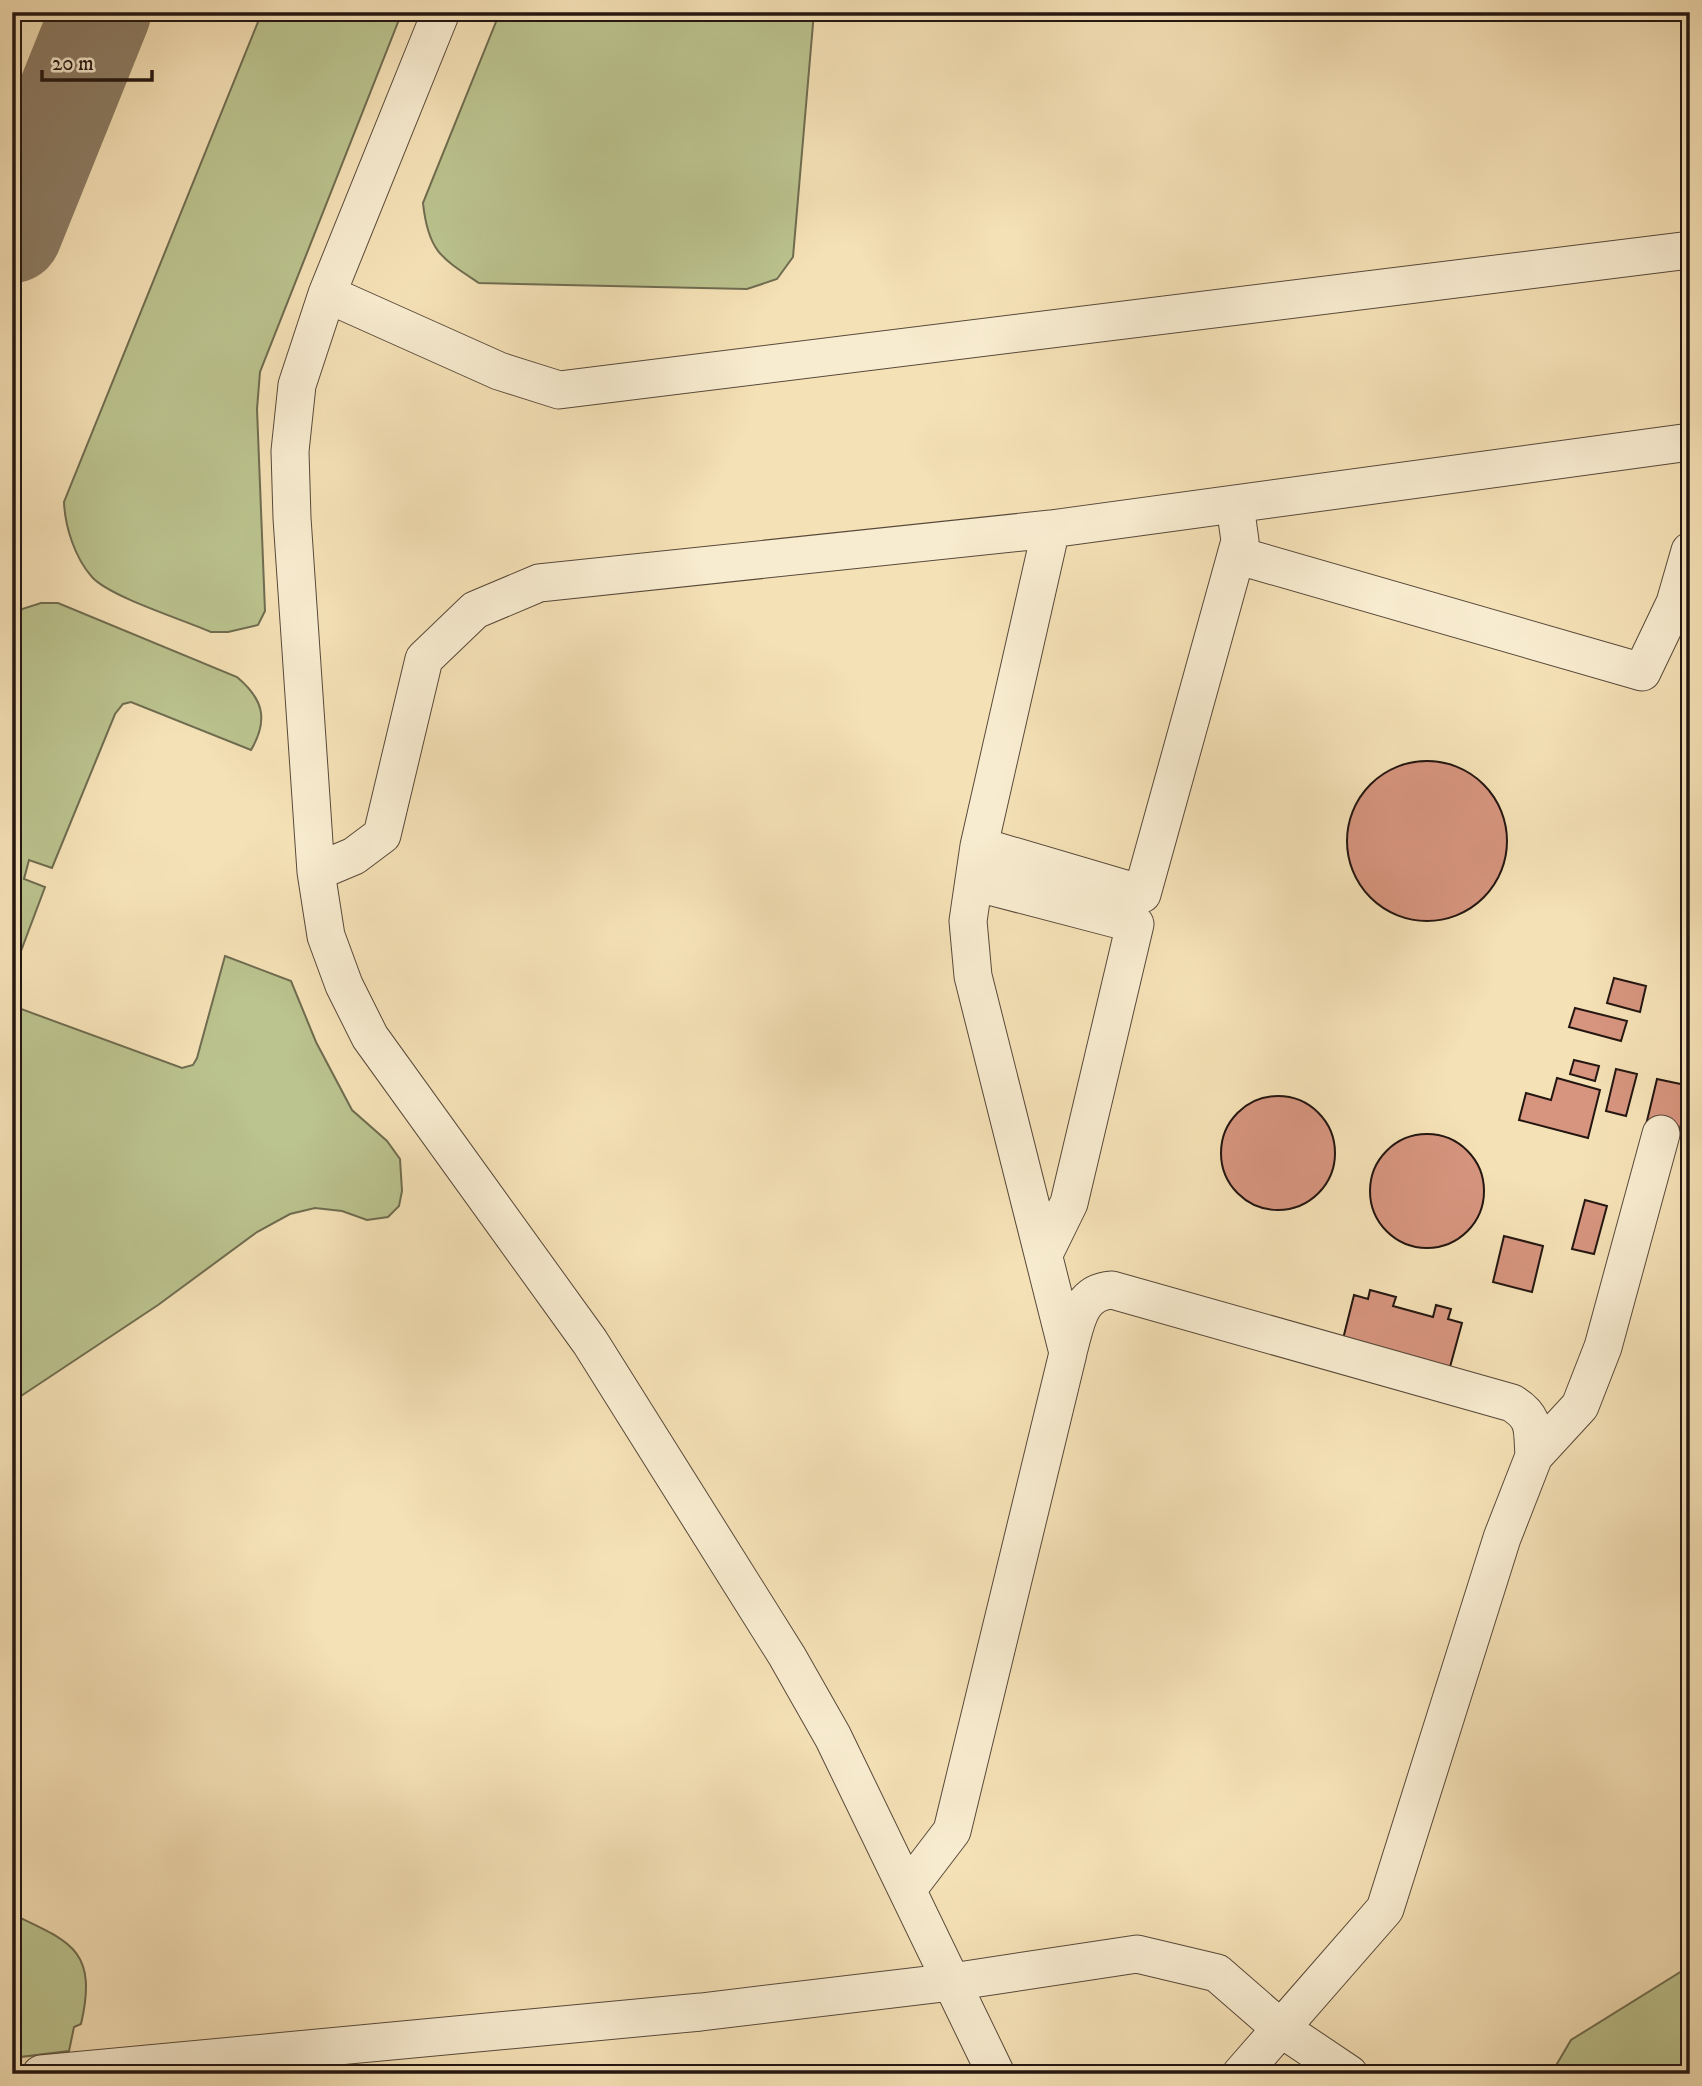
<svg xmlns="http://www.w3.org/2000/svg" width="1702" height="2086" viewBox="0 0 1702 2086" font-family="'IM FELL DW Pica',serif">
<rect width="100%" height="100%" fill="#f5e1b6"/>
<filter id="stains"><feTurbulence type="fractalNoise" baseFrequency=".00286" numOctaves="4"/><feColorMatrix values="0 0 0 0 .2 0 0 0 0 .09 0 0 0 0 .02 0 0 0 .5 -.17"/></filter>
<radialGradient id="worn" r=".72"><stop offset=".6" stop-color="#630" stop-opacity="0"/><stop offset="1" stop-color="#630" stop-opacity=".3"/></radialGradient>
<!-- green -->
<path fill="#bbc38e" stroke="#6f6c50" stroke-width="2" d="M262,12H402L260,372L257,409L265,611L258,625L228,632H211C184,620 110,597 92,577C75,558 65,527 64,502Z
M500,12H814L793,257L777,279L747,289L479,283C441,258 428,251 423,203Z
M41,603H58L237,677C263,699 269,719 251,750L131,702L123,704L115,714L52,868L29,860L24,879L45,887L12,975V620L22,609Z
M225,956L291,981L316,1042L352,1110L387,1141L400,1159L402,1191L399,1206L388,1217L367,1220L342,1211L315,1208L290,1214L257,1232L158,1305L12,1402V1000L21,1009L182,1068L193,1065L197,1058Z
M12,1914C71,1942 98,1950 81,2024L74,2027L69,2051L12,2058Z
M1690,1966V2074H1551L1571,2040Z"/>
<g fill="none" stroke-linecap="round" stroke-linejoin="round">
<!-- taxiway -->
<path stroke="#8c7c64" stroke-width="100" d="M12,233L101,12"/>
</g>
<!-- building -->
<path fill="#d7957f" stroke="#231611" stroke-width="2" d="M1347 841a80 80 0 1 1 160 0a80 80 0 1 1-160 0Z
M1614,978L1646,986L1640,1012L1607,1003Z
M1575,1008L1627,1021L1621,1041L1569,1027Z
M1574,1060L1599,1066L1595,1081L1570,1074Z
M1616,1069L1637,1074L1626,1116L1606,1111Z
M1557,1078L1600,1090L1588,1138L1519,1120L1526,1093L1551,1100Z
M1657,1079L1690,1086L1679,1133L1646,1125Z
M1221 1153a57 57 0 1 1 114 0a57 57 0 1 1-114 0Z
M1370 1191a57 57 0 1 1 114 0a57 57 0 1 1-114 0Z
M1585,1200L1607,1206L1594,1254L1572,1249Z
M1504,1236L1543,1246L1532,1292L1493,1282Z
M1370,1290L1396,1297L1393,1306L1433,1317L1436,1305L1451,1309L1448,1319L1462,1323L1450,1367L1343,1339L1354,1295L1368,1299Z"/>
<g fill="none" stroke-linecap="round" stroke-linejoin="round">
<!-- minor casing -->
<g stroke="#58493a" stroke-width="39">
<path id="minor" d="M441,12L327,294L297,385L290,451L292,518L316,872L326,936L344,985L370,1037L590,1342L787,1656L833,1737L996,2074
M327,294L499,371L559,390L1690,250
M1236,555L1642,672L1675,603L1690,551
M979,846L1142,894L1240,541L1235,505
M316,872L354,856L382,835L424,659L475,610L539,583L1051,529L1690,442
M974,882L1135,924L1069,1203L1044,1254
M1068,1352C1076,1325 1078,1292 1112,1290L1512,1403C1536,1418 1532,1429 1534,1456
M907,1890L952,1831L1068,1353L973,976L968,921L979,846L1051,529
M41,2074L701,2012L952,1982L1137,1954L1217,1973L1279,2027L1349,2074
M1241,2074L1385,1909L1502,1538L1534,1456L1580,1406L1603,1347L1661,1134"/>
</g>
<!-- minor -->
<use href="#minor" stroke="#f8ecd0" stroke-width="37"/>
</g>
<!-- margin -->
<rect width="1702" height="2086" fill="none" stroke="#f5e1b6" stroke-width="42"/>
<rect x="14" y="14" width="1674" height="2058" fill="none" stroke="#231611" stroke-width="3.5"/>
<rect x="21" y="21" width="1660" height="2044" fill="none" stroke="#231611" stroke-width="2"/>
<!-- scale -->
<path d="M42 70v10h110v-10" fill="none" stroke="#231611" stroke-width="3.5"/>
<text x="52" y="70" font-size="21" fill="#231611" stroke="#f8ecd0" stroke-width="5" paint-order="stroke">20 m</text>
<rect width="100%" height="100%" filter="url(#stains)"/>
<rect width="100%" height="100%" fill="url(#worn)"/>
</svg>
